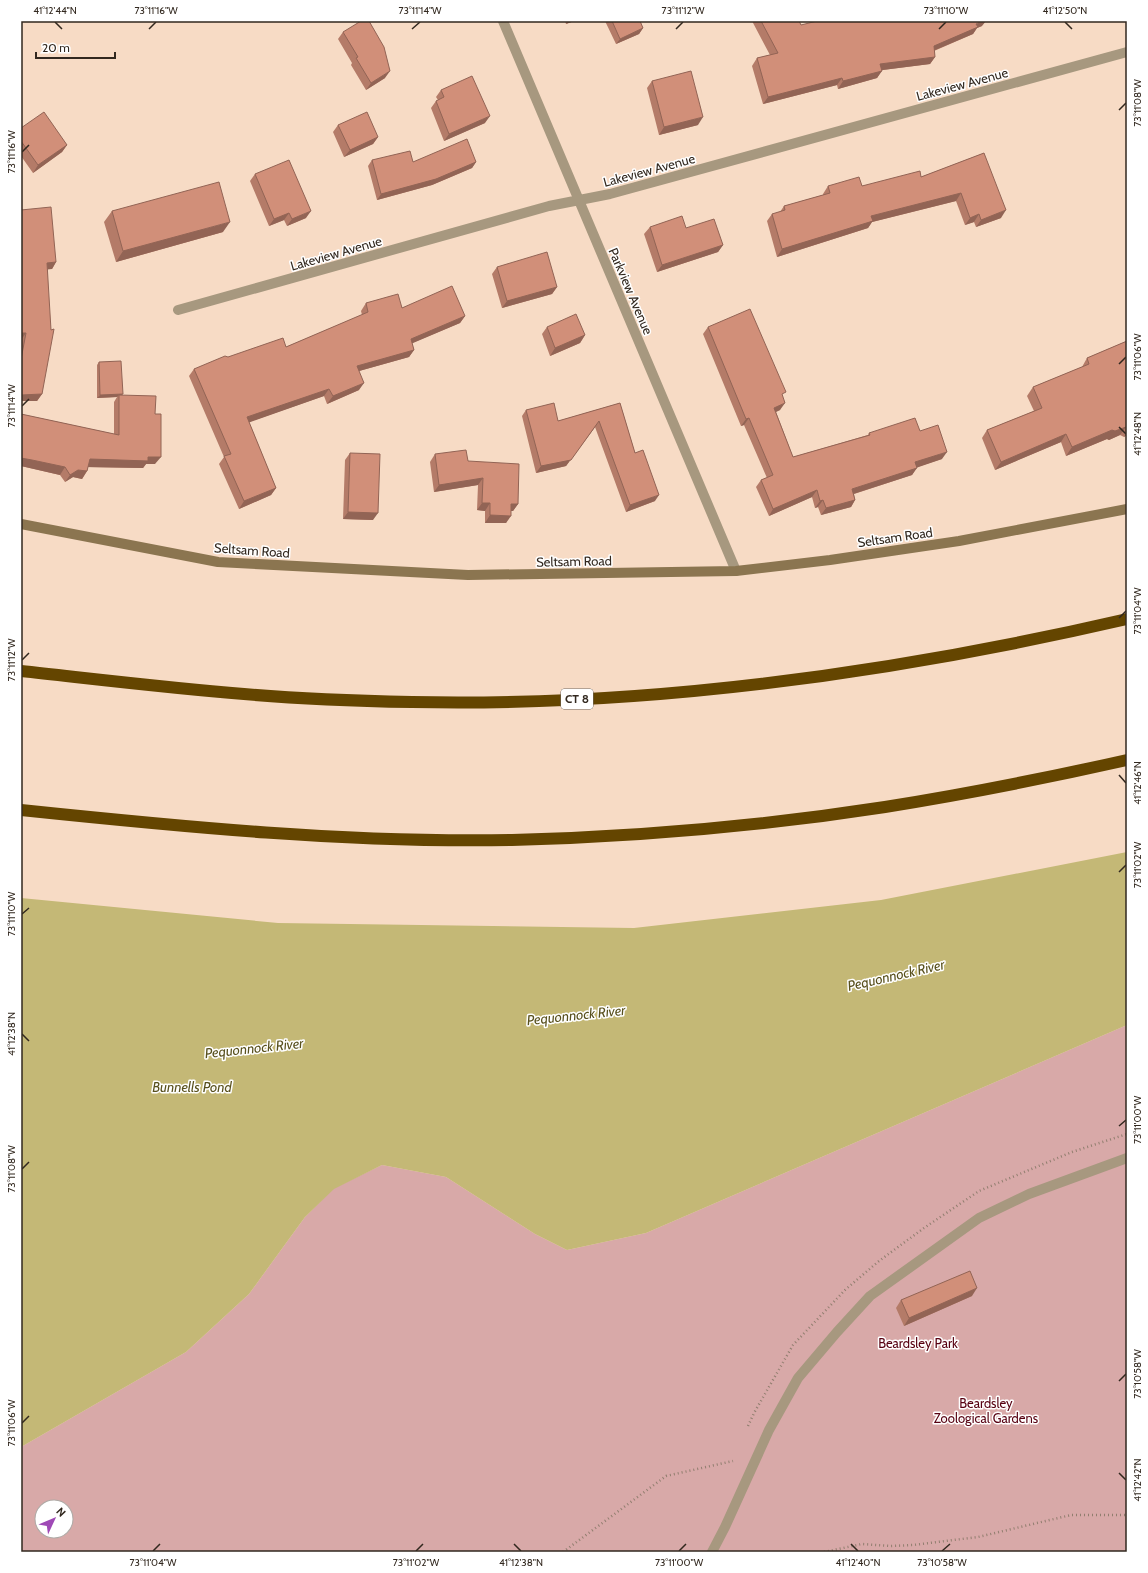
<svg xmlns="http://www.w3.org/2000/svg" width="1148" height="1573" viewBox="0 0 1148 1573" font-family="Cabin,sans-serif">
<rect width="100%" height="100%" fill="#f7dbc5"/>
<!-- green -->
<path fill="#d8a9a8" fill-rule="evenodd" d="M1127,1025V1552H21V1447L186,1352L249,1294L305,1217L334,1188L382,1165L446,1177L535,1234L567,1250L646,1233ZM42,1507H66V1531H42Z"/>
<!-- water -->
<path fill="#c4b876" d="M1127,852V1025L646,1233L567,1250L535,1234L446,1177L382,1165L334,1189L305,1217L249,1294L186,1352L21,1447V898L278,923L634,928L881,900Z"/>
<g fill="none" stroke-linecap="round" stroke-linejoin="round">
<!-- path -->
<path stroke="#917e6f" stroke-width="2.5" stroke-dasharray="1 3" stroke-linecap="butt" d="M748,1426L754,1413L793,1345L845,1290L879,1261L924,1228L979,1191L1072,1152L1127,1134
M563,1552L666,1476L733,1461
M824,1552L862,1544L891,1546L913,1545L978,1537L1071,1515H1127"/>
<!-- lane -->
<path stroke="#a7987f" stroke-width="10" d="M712,1552L725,1527L769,1430L798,1378L837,1332L870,1296L979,1218L1029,1194L1127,1158"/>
<!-- street -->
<path stroke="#a7987f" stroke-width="10" d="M503,21L736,571
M178,310L549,206L610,194L1127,52"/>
<!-- secondary -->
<path stroke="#8b7550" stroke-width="10" d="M21,524L218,562L468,575L736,571L830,560L959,541L1127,509"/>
<!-- highway -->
<path stroke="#644500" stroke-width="12" d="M21,671C95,679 169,688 244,694C299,699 356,701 412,702C652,707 893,673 1127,619
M21,810C184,827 348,843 512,840C637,837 762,826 885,807C966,794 1047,778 1127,760"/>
</g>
<!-- wall -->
<path fill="#b47b68" d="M565,21H574L566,24Z
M605,21H640L643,28L639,34L616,44Z
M752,21H799L801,25L982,26L977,28L973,34L934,51L935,57L930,64L882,70L877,78L838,89L837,85L763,104L752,66L757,58L770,55Z
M343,32L385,78L366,90L351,65L352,63L338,39Z
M652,81L698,125L659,135L647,88Z
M441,90L485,123L444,141L431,108L436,101L438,100L436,97Z
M338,125L378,137L373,144L344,157L333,132Z
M21,128L67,145L62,152L33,173L21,156Z
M984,153L1001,218L976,227L974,222L965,225L956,201L872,222L868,228L777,257L767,221L772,214L780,212L784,206L823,195V194L828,186H862L921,177Z
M372,160L413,162H476L472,168L432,185L377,200L368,166Z
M255,174L306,218L287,226L284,220L269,226L250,181Z
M21,210L56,262L52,269H48L42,394L37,401H21Z
M112,211L223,232L116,262L104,222Z
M650,227L686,228L723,245L718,252L657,272L644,234Z
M497,267L557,287L552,294L502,308L492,274Z
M366,303L465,316L460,323L412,343L414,350L409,357L359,371V390L327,404L324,396L249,422L276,488L271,495L239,509L219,464L224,457L189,376L194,369L228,357L286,347L362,315L361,311Z
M547,327L585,335L580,343L550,356L542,334Z
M708,327L783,397L780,410L776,412L793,457L868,435L869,433L920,431L942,459L917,467L912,475L854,494L855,500L851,507L821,515L818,507L815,508L812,497L769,516L756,487L761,480L767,478L744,425L741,426L703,334Z
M1127,341V435L1124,437L1120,435L1109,440L1107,439L1066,456L1061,442L995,470L982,438L987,430L1034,411L1027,396L1033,387L1082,367L1087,358Z
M99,362L122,395L155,414V464H146L143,468L88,467L87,471L82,479L73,477L65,482L60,475L21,466V414L114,434V402L117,397L97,398V365Z
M620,403L635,453L655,501L626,512L595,427L566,466L536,473L522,416L526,410L558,421Z
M350,453L373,520L343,519L345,460Z
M435,454L468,461L518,504L513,511H511L506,523H485V511L477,510L478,485L434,492L430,462Z
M972,1296L904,1326L896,1308L901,1300Z"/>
<!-- shaded-wall -->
<path fill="#926455" d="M568,21H574L566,24Z
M982,21H986L982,26L977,28L973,34L928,53L934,46Z
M643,28L639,34L616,44L620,39Z
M935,57L930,64L875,71L880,64Z
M390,71L385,78L366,90L371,83Z
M882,71L877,78L838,89L843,81Z
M842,78L837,85L763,104L768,97Z
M490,116L485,123L444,141L449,134Z
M703,117L698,125L659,135L664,127Z
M378,137L373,144L344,157L350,150Z
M67,145L62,152L33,173L38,165Z
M476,162L472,168L432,185L377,200L381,194Z
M961,193L956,201L872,222L868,228L777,257L782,249L871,216Z
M1006,210L1001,218L976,227L981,220Z
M311,211L306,218L287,226L292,219Z
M289,213L284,220L269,226L274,219Z
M979,214L974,222L965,225L970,218Z
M230,222L223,232L116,262L123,251Z
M723,245L718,252L657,272L662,265Z
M56,262L52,269L42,270L47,263Z
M557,287L552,294L502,308L507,301Z
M465,316L460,323L406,346L411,339Z
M21,333H26L21,340Z
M585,335L580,343L550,356L555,348Z
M414,350L409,357L352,373L357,366Z
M364,383L359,390L327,404L333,396Z
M329,389L324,396L242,425L247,417Z
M42,394L37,401H21V395Z
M123,394L120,397L119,395L117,397L97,398L100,395Z
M785,403L780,410L769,415L774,408Z
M749,418L744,425L741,426L746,419Z
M595,427L566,466L536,473L541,466Z
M1126,427L1120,435L1109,440L1107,439L1066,456L1072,447L1112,430Z
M1127,432V435L1124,437Z
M1066,434L1061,442L995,470L1001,462Z
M947,452L942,459L910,470L915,462Z
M148,457H161L155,464H146L143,468L84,467L90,459Z
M21,458L32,460L65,467L60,475L21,466Z
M917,468L912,475L847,496L852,489Z
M78,470L87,471L82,479L73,477L65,482L70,475Z
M483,478L478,485L434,492L439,485Z
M276,488L271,495L239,509L244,501Z
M817,490L812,497L769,516L773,509Z
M659,495L655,501L626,512L630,505Z
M823,500L818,507L815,508L820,501Z
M855,500L851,507L821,515L826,508Z
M482,503H490L485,511L477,510Z
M511,504H518L513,511H506Z
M348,512L378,513L373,520L343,519Z
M490,515L511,516L506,523H485Z
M977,1288L972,1296L904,1326L909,1318Z"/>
<!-- building -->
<path fill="#d18f79" stroke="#926455" d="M361,21H369L384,47L390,71L371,83L356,58L358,57L343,32Z
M612,21H640L643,28L620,39Z
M761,21H799L801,25L817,21H982L976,24L978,27L934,46L935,57L880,64L882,71L843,81L842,78L768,97L757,58L778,53Z
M691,71L703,117L664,127L652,81Z
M472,76L490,116L449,134L436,101L444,97L441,90Z
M44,112L67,145L38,165L21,141V128Z
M367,112L378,137L350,150L338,125Z
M467,139L476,162L436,179L381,194L372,160L410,151L413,162Z
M984,153L1006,210L981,220L979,214L970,218L961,193L871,216L873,221L782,249L772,214L785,210L784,206L830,193L828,186L859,177L862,186L920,171L921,177Z
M289,160L311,211L292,219L289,213L274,219L255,174Z
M219,182L230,222L123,251L112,211Z
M51,207L56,262L47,263L51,330L54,329L42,394L21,395V359L26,333H21V210Z
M682,216L686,228L714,219L723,245L662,265L650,227Z
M547,252L557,287L507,301L497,267Z
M452,286L465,316L411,339L414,350L357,366L364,383L333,396L329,389L247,417L276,488L244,501L224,456L231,454L194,369L225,356L228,357L283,338L286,347L368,312L366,303L398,294L402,308Z
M750,309L786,392L782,394L785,403L774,408L793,457L870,435L869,433L915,418L920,431L938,425L947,452L915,462L917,468L852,489L855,500L826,508L823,500L820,501L817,490L773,509L761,480L773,475L749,418L746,419L708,327Z
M576,314L585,335L555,348L547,327Z
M1127,341V427H1126L1115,431L1112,430L1072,447L1066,434L1001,462L987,430L1042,408L1033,387L1089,364L1087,358Z
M121,361L123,394L100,395L99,362Z
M119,395L156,396L155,414H161V457H148V461L90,459L87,471L78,470L70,475L65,467L32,460L21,458V414L119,435Z
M554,403L558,421L620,403L635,453L643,450L659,495L630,505L599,421L571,460L541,466L526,410Z
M466,450L468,461L519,464L518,504H511V516L490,515V503H482L483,478L439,485L435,454Z
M350,453L380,454L378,513L348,512Z
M970,1271L977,1288L909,1318L901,1300Z"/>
<!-- ticks -->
<path fill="none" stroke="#32281f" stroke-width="1.5" d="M55,22L62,29M1065,22L1072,29M149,29L156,22M412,29L420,22M676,29L683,22M939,29L946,22M1119,110L1126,103M22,152L29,145M1119,364L1126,357M22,406L29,399M1119,427L1126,434M1119,618L1126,611M22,660L29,653M1119,775L1126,783M1119,872L1126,865M22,914L29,908M22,1034L29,1041M1119,1126L1126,1120M22,1169L29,1162M1119,1381L1126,1374M22,1423L29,1416M1119,1473L1126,1480M514,1544L521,1551M851,1544L858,1551M153,1551L160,1544M416,1551L423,1544M679,1551L686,1544M942,1551L950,1544"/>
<g text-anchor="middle" stroke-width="3" stroke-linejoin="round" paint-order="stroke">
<!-- shield labels -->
<rect fill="#fff" stroke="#706862" stroke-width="1" x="561" y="689" width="32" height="20" rx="3"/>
<g font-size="12" font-weight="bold" fill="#32281f">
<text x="577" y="703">CT 8</text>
</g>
<!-- street labels -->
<g font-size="13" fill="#32281f" stroke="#fff">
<text transform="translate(962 84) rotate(-15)" y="5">Lakeview Avenue</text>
<text transform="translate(649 170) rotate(-15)" y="5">Lakeview Avenue</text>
<text transform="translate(336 253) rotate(-16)" y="5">Lakeview Avenue</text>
<text transform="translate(631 291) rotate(67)" y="5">Parkview Avenue</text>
<text transform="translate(895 537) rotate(-8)" y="5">Seltsam Road</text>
<text transform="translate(252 550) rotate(4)" y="5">Seltsam Road</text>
<text transform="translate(574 561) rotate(-1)" y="5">Seltsam Road</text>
</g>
<!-- park labels -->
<g font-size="13" fill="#570011" stroke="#fff">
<text x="918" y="1348">Beardsley Park</text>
<text x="986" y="1408">Beardsley<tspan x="986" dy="15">Zoological Gardens</tspan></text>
</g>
<!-- water labels -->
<g font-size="14" font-style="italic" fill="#58501d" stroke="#fff">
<text transform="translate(896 975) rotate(-13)" y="5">Pequonnock River</text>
<text transform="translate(576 1015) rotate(-6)" y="5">Pequonnock River</text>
<text transform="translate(254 1048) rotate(-6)" y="5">Pequonnock River</text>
<text x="192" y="1092">Bunnells Pond</text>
</g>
</g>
<!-- border -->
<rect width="1148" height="1573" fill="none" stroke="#ffffff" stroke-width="44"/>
<!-- north arrow -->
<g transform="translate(54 1519) rotate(46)"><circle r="19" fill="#ffffff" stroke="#ada9a5"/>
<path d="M0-3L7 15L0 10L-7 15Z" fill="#9f49b6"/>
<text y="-6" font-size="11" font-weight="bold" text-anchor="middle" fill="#32281f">N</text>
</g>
<!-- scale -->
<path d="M36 52v6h79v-6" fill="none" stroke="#32281f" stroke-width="2"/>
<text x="42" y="52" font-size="12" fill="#32281f" stroke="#ffffff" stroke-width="3" paint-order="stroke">20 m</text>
<rect x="22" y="22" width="1104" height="1529" fill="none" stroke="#32281f" stroke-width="1.5"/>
<g font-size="10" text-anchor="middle" fill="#32281f">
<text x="55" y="14">41°12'44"N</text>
<text x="156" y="14">73°11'16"W</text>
<text x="420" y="14">73°11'14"W</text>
<text x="683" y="14">73°11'12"W</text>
<text x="946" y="14">73°11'10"W</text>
<text x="1065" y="14">41°12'50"N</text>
<text transform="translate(1137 103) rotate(-90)" y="4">73°11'08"W</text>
<text transform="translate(11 152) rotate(-90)" y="4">73°11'16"W</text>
<text transform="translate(1137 357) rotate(-90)" y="4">73°11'06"W</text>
<text transform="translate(11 406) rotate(-90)" y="4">73°11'14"W</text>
<text transform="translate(1137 434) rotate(-90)" y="4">41°12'48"N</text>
<text transform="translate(1137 611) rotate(-90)" y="4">73°11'04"W</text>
<text transform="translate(11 660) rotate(-90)" y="4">73°11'12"W</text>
<text transform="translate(1137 783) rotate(-90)" y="4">41°12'46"N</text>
<text transform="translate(1137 865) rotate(-90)" y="4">73°11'02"W</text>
<text transform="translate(11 914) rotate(-90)" y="4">73°11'10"W</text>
<text transform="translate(11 1034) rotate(-90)" y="4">41°12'38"N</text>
<text transform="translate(1137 1120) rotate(-90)" y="4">73°11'00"W</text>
<text transform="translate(11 1169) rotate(-90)" y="4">73°11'08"W</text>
<text transform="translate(1137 1374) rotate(-90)" y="4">73°10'58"W</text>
<text transform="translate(11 1423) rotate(-90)" y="4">73°11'06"W</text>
<text transform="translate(1137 1480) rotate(-90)" y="4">41°12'42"N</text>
<text x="153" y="1566">73°11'04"W</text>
<text x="416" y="1566">73°11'02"W</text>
<text x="521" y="1566">41°12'38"N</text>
<text x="679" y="1566">73°11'00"W</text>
<text x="858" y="1566">41°12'40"N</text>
<text x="942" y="1566">73°10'58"W</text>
</g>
</svg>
